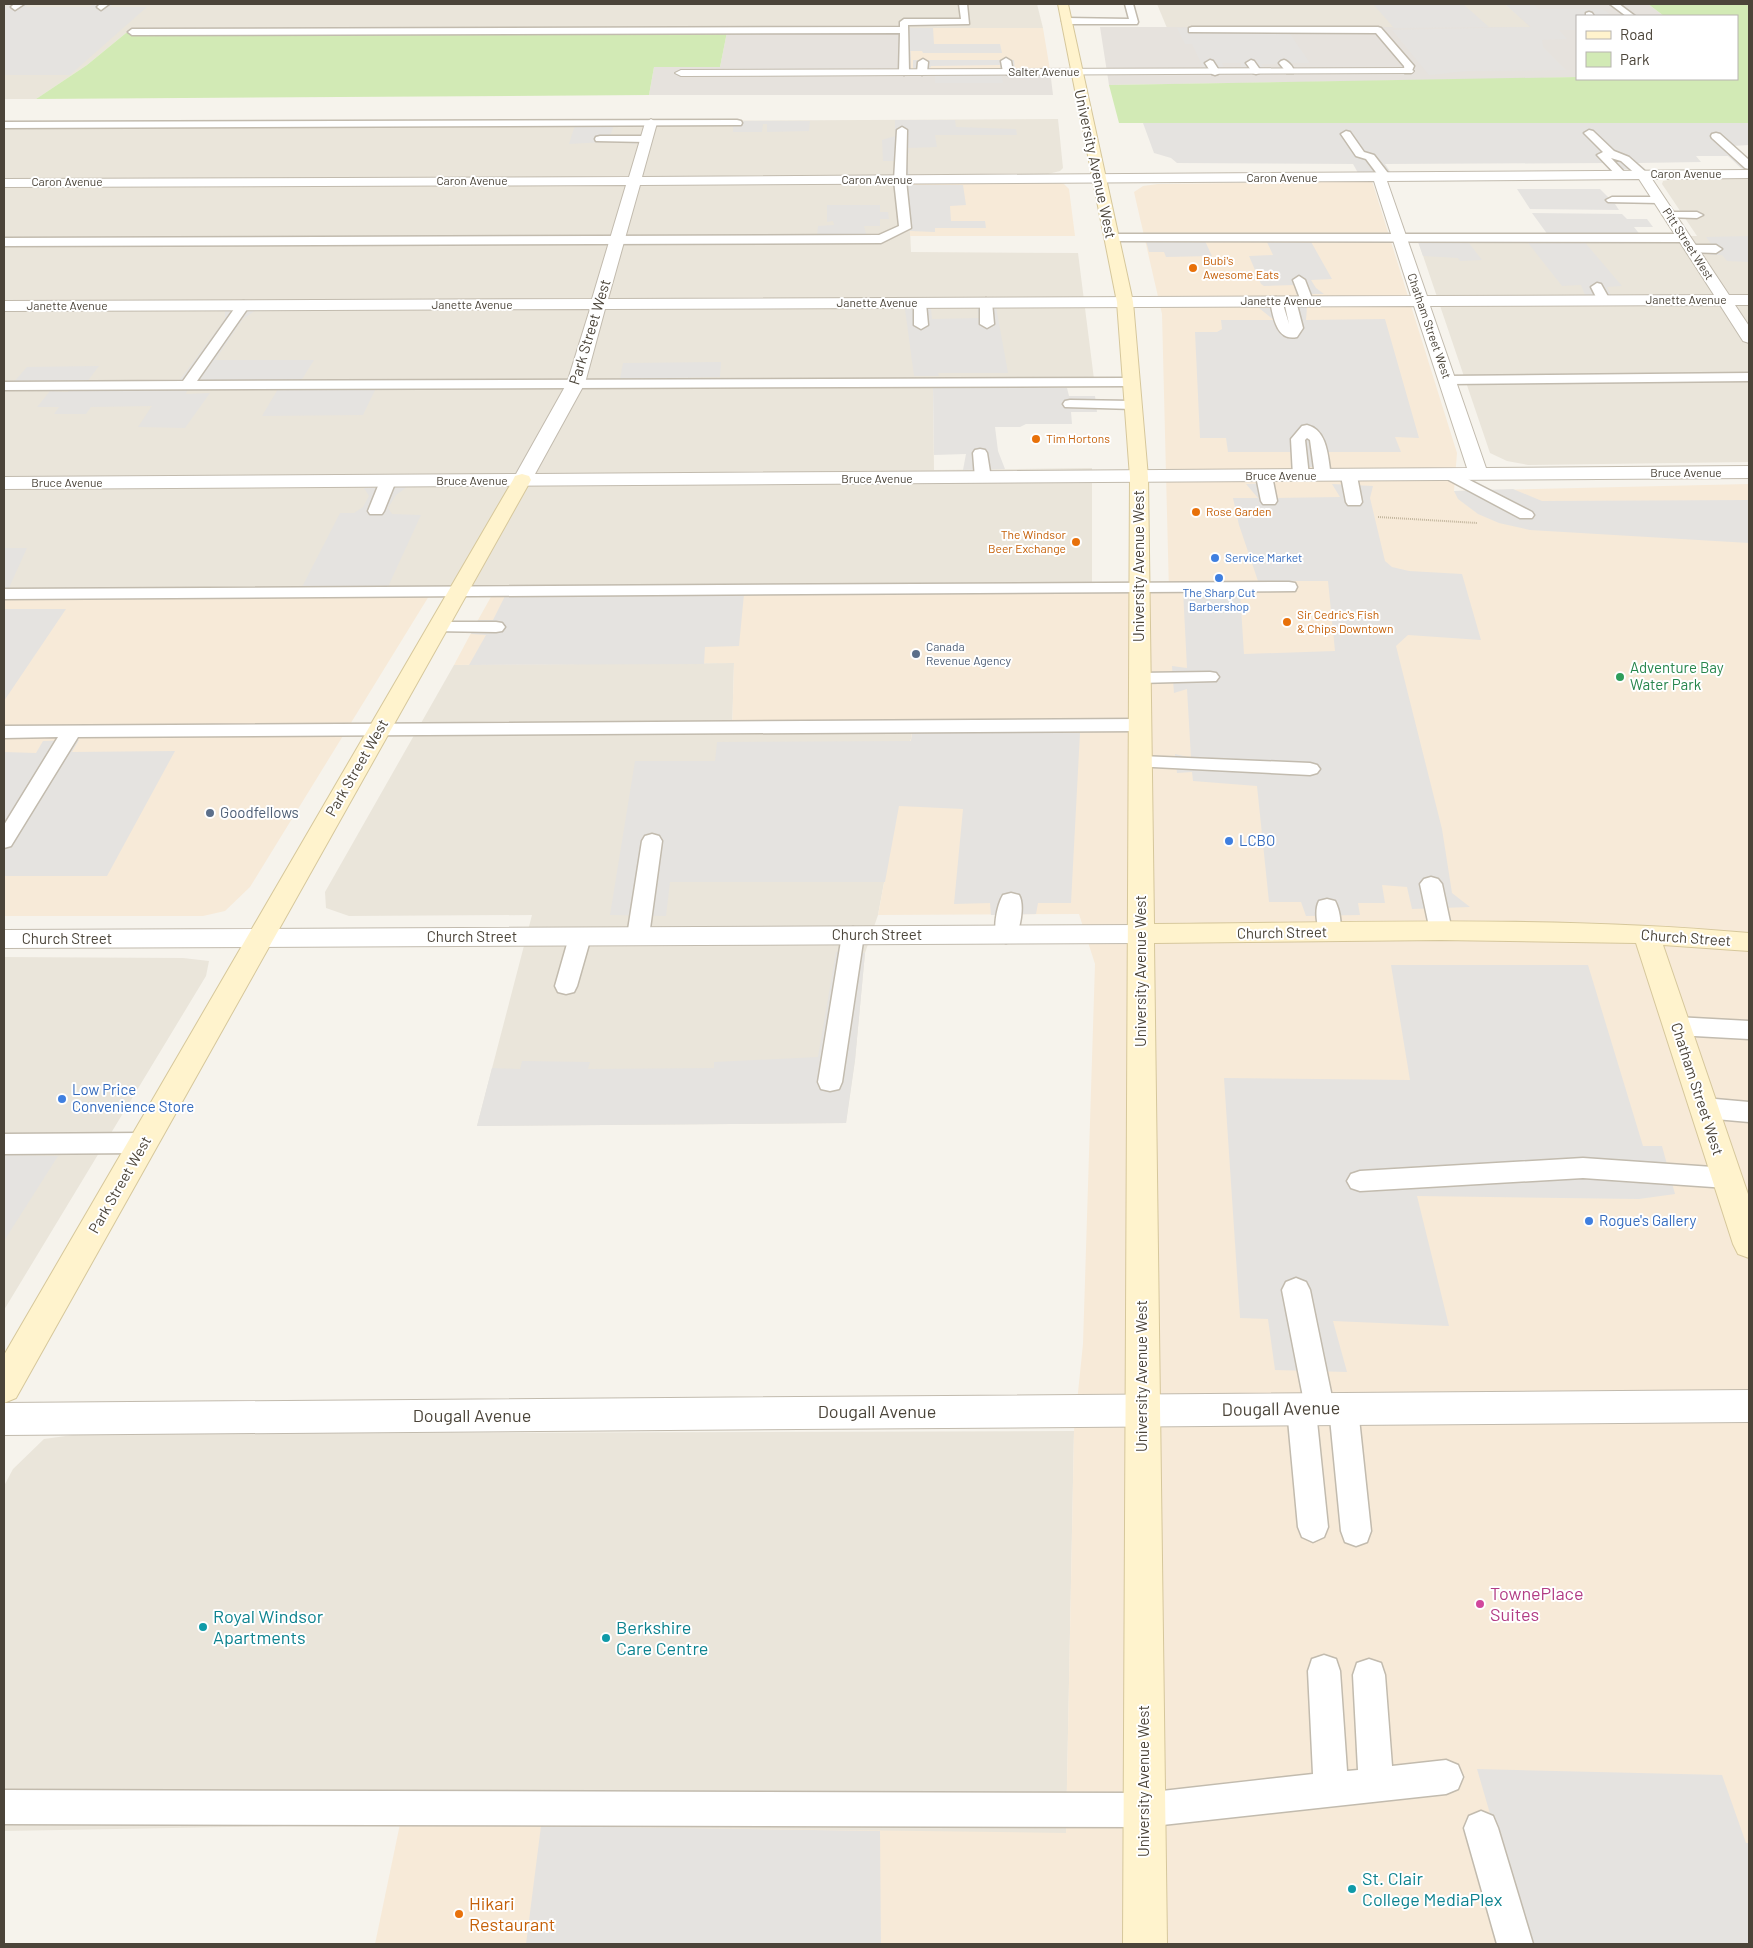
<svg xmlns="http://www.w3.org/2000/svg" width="1753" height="1948" viewBox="0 0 1753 1948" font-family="Barlow,sans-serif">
<rect width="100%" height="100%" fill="#f6f3ec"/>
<!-- residential -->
<path fill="#eae5da" d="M4,4H1037L1043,28H910L727,32L126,33L87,65L36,99H4Z
M1157,4H1505L1531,27L1167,28Z
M1058,119L1063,168L1060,171L1048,174L909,175L908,185L911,252L1078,253L1095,387L933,388L934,470L1092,468V593L4,598V124Z
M1749,178V462L1528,465L1507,461L1490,453L1416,235L1697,236L1662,184L1663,181L1674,179Z
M734,663L732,733H912L878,915L865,953L855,1060L846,1123L477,1126L532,915L349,916L326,908L325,892L454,665Z
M4,957L183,958L209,961L206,976L4,1310Z
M1074,1431L1066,1834L400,1824L4,1831V1486L13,1469L44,1439L80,1434Z"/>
<!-- commercial -->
<path fill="#f7ead8" d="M910,28H1043L1050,70H911Z
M1055,181L1064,184L1069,189L1075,236H910L908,183Z
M1372,181L1457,453L1454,491L1749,484V1944H375L400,1824L1066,1833L1074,1431L1083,1344L1095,964L1079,914L878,915L912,733H732L734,663L454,665L478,620L492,595L1169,593L1162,314L1134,192L1143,186L1158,184Z
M429,596L250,887L225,911L203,916H4V598Z"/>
<!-- industrial -->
<path fill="#e6e2dd" d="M1505,4H1648L1664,16H1577V77L1501,79L1109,85L1100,27H1530Z
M910,28L911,70H1050L1053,95H649L654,67H720L727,32Z"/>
<!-- green -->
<path fill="#d2eab5" d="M1648,4H1749V123H1119L1109,85L1577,77V79H1737V16H1664Z
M727,32L720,67H654L649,95L36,99L87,65L126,33Z"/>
<!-- parking -->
<path fill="#e5e3e0" d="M10,4H29L25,7H89L94,4H113L110,7H147L70,75H4V7Z
M1373,4H1463L1489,27L1394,28Z
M1505,4H1533L1539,9H1602L1613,16H1577V30H1559L1567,39L1542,40L1543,47L1566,70L1468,71L1429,75L1392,30L1531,27Z
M910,28H933L934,44H1000L1002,53H923L922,51H910Z
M1177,28L1288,31L1310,63H1292L1294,68L1281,69L1279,64H1261L1265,68L1241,69V63H1222L1224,69H1204L1192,44H1185Z
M913,60H1014L1015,70H1000V65L931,66L929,70H917L913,68Z
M935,75H1002L1003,83H935Z
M895,120H955L956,127L1016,129L1017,135H935L937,147L908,148L909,153H906L909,175H892L895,172L894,161H883L882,140L895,136Z
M662,121H810L809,131L767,132V124H763L762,132H733V126H684V124H666L659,127Z
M1143,123H1749V145L1732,146L1749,161V169H1742L1728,156H1696L1701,162L1638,163L1645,169H1615L1608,163L1385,164L1391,173H1358L1353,164L1177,163L1171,158L1154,153Z
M575,125H614L610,136L636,137L634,144L622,141L569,144Z
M908,185H963L966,205L950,206L951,221H985L986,228H935V232L910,231Z
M1517,189H1600L1608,197H1632L1636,204H1615L1619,210L1530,209Z
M827,205H880V212H888L889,219H880V226H864L866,234L817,236L818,226L834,225L833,221L827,222Z
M1532,213L1622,214L1627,219H1647L1653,227H1634L1641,236L1548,235Z
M1749,236V262L1727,261L1722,255H1711L1705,244H1711L1706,237Z
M1417,239H1466L1482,260L1460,261L1458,258L1423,256Z
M1525,239H1582L1622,286L1607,287L1611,295H1585L1581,285L1562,286Z
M1266,240H1310L1332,279L1311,280L1316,288L1324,294H1296L1298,291L1294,285L1264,286L1261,284L1249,256L1273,255Z
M1146,241H1205L1212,256L1166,257L1164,252H1149Z
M977,307H996L1008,373H938L939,376H914L905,309H931L932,319L979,318Z
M1307,307L1306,320L1385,319L1419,438L1395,437L1401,452H1325L1330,467H1294L1296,452H1228L1226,438H1200L1195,332H1217L1222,329L1221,320H1274L1259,308Z
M256,310L243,319L215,360H314L301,381H179L225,319V311Z
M721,362L720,377L620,379L623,363Z
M99,366L87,382L13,383L27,367Z
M188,388L186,394L210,393L185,428L138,427L152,406L91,407L86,414H54L59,407H37L50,391L68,392L70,389Z
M376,388L363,415L262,416L278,389Z
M933,388H1067L1069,396H1095L1097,412H1071L1072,424H1026L1020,427H995L998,451L1005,469L963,470L966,454L934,455Z
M1275,483L1274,498L1340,497L1332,484L1373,486L1370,498L1385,561L1392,567L1409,571L1462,574L1481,640L1408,635L1396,646L1442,829L1452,893L1470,907L1412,909L1407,887L1382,885L1385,903H1358L1360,915L1306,916L1301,902H1269L1257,786L1193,781L1192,772L1177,773L1175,754L1191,758L1187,689L1174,693L1172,666L1187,668L1183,590L1240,592L1244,654L1335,651L1328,581H1258L1239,525L1233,498H1258L1246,484Z
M407,487L396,495L388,508L392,514L421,515L387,589H301L340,513H354L363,507L369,496L364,488Z
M1513,489L1542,501L1749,500V543L1530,530L1499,523L1478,514L1458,499L1454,491Z
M4,548H27L8,590H4Z
M506,594H744L739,646L705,647L704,664L469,665L486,635L471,634L478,620H493Z
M4,609H66L4,701Z
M912,733H1080L1071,903H1038L1036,914L991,915L990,903L954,904L963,809L899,806L885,882H670L666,916L610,915L635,761H715L717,742L911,741Z
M79,740L72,752L175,751L107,876H4V752L36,753L43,741Z
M836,952L865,953L855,1060L846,1123L477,1126L492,1068L520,1069L522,1061L590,1062L588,1069L714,1068V1062L818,1057Z
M1391,965H1588L1643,1146H1662L1675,1194L1639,1199L1417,1196L1449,1326L1333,1321L1347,1372L1275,1370L1268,1319L1240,1318L1224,1078L1410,1080Z
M4,1155L58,1156L4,1241Z
M1477,1769L1722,1775L1746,1843H1749V1944H1528Z
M541,1826L880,1831L881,1944H526Z"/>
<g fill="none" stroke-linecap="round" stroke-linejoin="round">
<!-- lane casing -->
<g stroke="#c2bbae" stroke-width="3">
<path id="lane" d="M14,4H24L15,10L11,7Z
M100,4H109L101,10L97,7Z
M959,4H967L969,24L908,25L909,72L904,75L899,72L900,33L132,35L128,32L132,29L900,27V22L904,19H961Z
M1125,4H1133L1138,22L1137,24H1066L1062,21L1066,18L1129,19Z
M1610,4H1619L1635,16H1626Z
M1589,12L1592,13L1594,16H1586V13Z
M1192,27H1378L1381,28L1414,66L1411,73H1405L1404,66L1376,33L1189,32V28Z
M1006,58L1011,61L1013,72L1008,75L1003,72L1001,61Z
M923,59L928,62L927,72L922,75L917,72L918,62Z
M1210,60L1213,61L1220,72L1218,74L1215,75L1212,74L1205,63Z
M1251,60L1254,61L1261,71L1259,73L1256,74L1253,73L1246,63Z
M1284,60C1288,61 1296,69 1293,73H1287L1279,63L1281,61Z
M737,120L741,121L742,123L741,125L4,128V122Z
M902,127L907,130L906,180L911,228L881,243L4,246V238L879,235L899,226L894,180L897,130Z
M1589,130L1593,131L1614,151L1629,157L1647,173L1648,175L1647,177H1639L1621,161L1611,158L1627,175L1626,177H1618L1597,155L1603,152L1584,133Z
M1346,131L1350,132L1364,152L1374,155L1391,177L1389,179H1381L1366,159L1356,156L1341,134Z
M1716,133L1720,134L1749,160V169L1745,168L1712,138L1711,136L1712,134Z
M600,136H646L651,139L646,142L596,141L595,139L596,137Z
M1612,197H1659L1665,200L1659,203L1608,202L1606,200Z
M1669,212H1697L1703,215L1697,218L1665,217L1663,215Z
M1111,234H1684L1690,238L1684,242L1107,241L1105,238Z
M1692,245H1716L1722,249L1716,253L1688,252L1686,249Z
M1299,276L1305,280L1313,301L1312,304L1307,305L1301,301L1293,280Z
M1597,283L1601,284L1610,300L1609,303L1604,304L1599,303L1591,287Z
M1276,297L1282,301L1289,324L1284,301L1290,297L1296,301L1303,328L1297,337C1276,342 1273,315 1270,301Z
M986,298L992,302L994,324L987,328L980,324V302Z
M920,299L926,303L928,325L921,329L914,325V303Z
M244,301L250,305L197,381L1131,378L1138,382L1131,386L4,390V382L183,381L239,302Z
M1749,373V381L1448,384L1441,380L1448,376Z
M1070,400L1133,401L1138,402L1140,405L1138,408L1133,409L1065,407L1063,404L1065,401Z
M1307,425C1328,430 1328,458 1331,476L1328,479H1318L1315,476L1310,440L1307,438L1305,440L1309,476L1306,479H1296L1293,476L1291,439L1302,426Z
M980,449L985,450L987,453L991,478L988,481H978L975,478L973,453L975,450Z
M1450,470L1532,512L1534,515L1532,518H1520L1445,478L1442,475L1445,472Z
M1264,471L1269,473L1272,476L1277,501L1275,504H1263L1261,501L1256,476L1259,473Z
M1349,471L1354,473L1357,476L1362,502L1360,505H1348L1346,502L1341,476L1344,473Z
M388,476L393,478L396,481L384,511L382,514H370L368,511L380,481L383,478Z
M1289,582L1295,583L1297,587L1295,591L4,599V589Z
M438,622H496L502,623L505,627L502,631L496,632L432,631L429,627L432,623Z
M1210,672L1216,673L1219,677L1216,681L1139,683L1133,682L1130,678L1133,674L1139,673Z
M1140,719L1147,721L1149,725L1147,729L1140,731L78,737L11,846L4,848V825L58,737L4,738V726Z
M1140,756L1310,763L1317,765L1320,769L1317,773L1310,775L1133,766L1130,762L1133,758Z
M652,834L659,836L662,841L649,936L646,941L638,944L630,941L627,936L642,841L645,836Z
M1431,877L1438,879L1442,884L1452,931L1449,936L1441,939L1433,936L1430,931L1420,884L1424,879Z
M1011,893L1019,895C1025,905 1020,930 1014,940L1006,943L998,940C992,930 997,905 1003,895Z
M1327,899L1335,901C1340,910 1343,928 1338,937L1330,940L1322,937C1317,928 1314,910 1319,901Z
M853,927L861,930L864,935L842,1082L839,1089L830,1091L821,1089L818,1082L842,935L845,930Z
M580,929L588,932L591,937L577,986L574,992L566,994L558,992L555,986L569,937L572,932Z
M1676,1017L1749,1021V1039L1676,1035L1668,1032L1664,1026L1668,1020Z
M1704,1098L1749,1102V1122L1704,1118L1695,1115L1692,1108L1695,1101Z
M143,1133L152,1136L155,1143L152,1150L143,1153L4,1154V1134Z
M1583,1158L1727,1168L1736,1171L1740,1178L1736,1185L1727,1188L1583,1178L1360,1191L1351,1188L1347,1181L1351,1174L1360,1171Z
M1296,1278L1306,1282L1310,1290L1333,1402L1344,1396L1354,1400L1358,1409L1371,1531L1367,1542L1356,1546L1345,1542L1341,1531L1330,1418L1320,1422L1317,1421L1328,1527L1324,1537L1313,1542L1302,1537L1298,1527L1287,1409L1291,1400L1303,1397L1282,1290L1286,1282Z
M1324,1655L1336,1659L1340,1671L1347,1771L1358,1770L1353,1675L1357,1663L1369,1659L1381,1663L1385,1675L1392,1766L1446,1760L1458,1765L1463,1777L1458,1789L1446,1794L1144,1827L4,1824V1790L1144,1793L1313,1774L1308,1671L1312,1659Z
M1481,1811L1493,1816L1498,1828L1533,1944H1497L1464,1828L1469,1816Z"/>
</g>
<!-- street casing -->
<g stroke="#c2bbae" stroke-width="2">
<path id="street" d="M1408,68L1414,71L1412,73L681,76L675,73L681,70Z
M651,119L657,123L642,177L1749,170V178L1652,179L1729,295H1749V305H1735L1749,326V343L1743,341L1720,305L1430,306L1486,468L1749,466V478L4,489V477L516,474L567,383L590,309L4,311V301L592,299L626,185L4,187V179L629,177L645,123ZM1639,179L1714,295L1427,296L1387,181ZM1374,181L1411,296L608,299L640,185ZM1414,306L1467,468L535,474L585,383L605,309Z
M1141,925L1150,927L1154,934L1150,941L1141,943L4,948V930Z
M1749,1390V1422L4,1435V1403Z"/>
</g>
<!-- secondary casing -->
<g stroke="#d6c79b" stroke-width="2">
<path id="secondary" d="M1058,4H1068L1133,302L1148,477L1154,924C1352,923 1552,915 1749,933V951L1663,945L1749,1197V1258L1738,1254L1733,1244L1636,943L1441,940L1154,943L1167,1944H1123L1130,477L1117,302Z
M522,474L529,476L531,480L16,1398L4,1403V1355L513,480L515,476Z"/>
</g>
<!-- path -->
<path stroke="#c4b79f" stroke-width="2" stroke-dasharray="1 1" stroke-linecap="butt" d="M1378,517L1477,523"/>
<!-- lane -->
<use href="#lane" fill="#fff" fill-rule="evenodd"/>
<!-- street -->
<use href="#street" fill="#fff" fill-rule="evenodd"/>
<!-- secondary -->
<use href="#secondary" fill="#fff3cd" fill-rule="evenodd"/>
</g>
<!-- markers -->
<g fill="#e8710a" stroke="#fff" stroke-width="2">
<circle cx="1193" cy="268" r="5"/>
<circle cx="1036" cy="439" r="5"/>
<circle cx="1196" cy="512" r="5"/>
<circle cx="1076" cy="542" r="5"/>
<circle cx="1287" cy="622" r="5"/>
<circle cx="459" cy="1914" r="5"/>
</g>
<g fill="#3f7fe0" stroke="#fff" stroke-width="2">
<circle cx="1215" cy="558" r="5"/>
<circle cx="1219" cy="578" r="5"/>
<circle cx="1229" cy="841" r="5"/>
<circle cx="62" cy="1099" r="5"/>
<circle cx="1589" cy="1221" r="5"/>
</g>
<g fill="#5c6f8a" stroke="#fff" stroke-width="2">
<circle cx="916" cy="654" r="5"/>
<circle cx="210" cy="813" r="5"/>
</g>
<circle fill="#2e9e5b" stroke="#fff" stroke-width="2" cx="1620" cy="677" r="5"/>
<circle fill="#d1479c" stroke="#fff" stroke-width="2" cx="1480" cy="1604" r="5"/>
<g fill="#0f9aa8" stroke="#fff" stroke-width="2">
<circle cx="203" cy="1627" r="5"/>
<circle cx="606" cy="1638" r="5"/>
<circle cx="1352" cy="1889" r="5"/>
</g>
<g text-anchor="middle" stroke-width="4" stroke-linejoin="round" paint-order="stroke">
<!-- far-street labels -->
<g font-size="12" fill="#4b4439" stroke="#fff">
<text x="1044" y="76">Salter Avenue</text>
<text x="1686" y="178">Caron Avenue</text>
<text x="1282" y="182">Caron Avenue</text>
<text x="877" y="184">Caron Avenue</text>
<text x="472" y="185">Caron Avenue</text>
<text x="67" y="186">Caron Avenue</text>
<text transform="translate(1688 244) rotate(57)" y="4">Pitt Street West</text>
<text x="1686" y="304">Janette Avenue</text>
<text x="1281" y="305">Janette Avenue</text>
<text x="877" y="307">Janette Avenue</text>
<text x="472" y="309">Janette Avenue</text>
<text x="67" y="310">Janette Avenue</text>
<text transform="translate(1429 326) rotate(71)" y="4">Chatham Street West</text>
<text x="1686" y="477">Bruce Avenue</text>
<text x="1281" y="480">Bruce Avenue</text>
<text x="877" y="483">Bruce Avenue</text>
<text x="472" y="485">Bruce Avenue</text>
<text x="67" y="487">Bruce Avenue</text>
</g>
<!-- far-food labels -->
<g font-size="12" fill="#c56008" stroke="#fff" text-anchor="start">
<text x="1203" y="265">Bubi's<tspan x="1203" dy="14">Awesome Eats</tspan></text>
<text x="1046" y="443">Tim Hortons</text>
<text x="1206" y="516">Rose Garden</text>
<text x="1066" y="539" text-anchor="end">The Windsor<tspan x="1066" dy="14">Beer Exchange</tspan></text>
<text x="1297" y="619">Sir Cedric's Fish<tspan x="1297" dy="14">&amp; Chips Downtown</tspan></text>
</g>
<!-- far-shop labels -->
<g font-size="12" fill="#366cbe" stroke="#fff" text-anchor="start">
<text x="1225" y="562">Service Market</text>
<text x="1219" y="597" text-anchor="middle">The Sharp Cut<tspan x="1219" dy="14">Barbershop</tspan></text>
</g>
<!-- far-service labels -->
<g font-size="12" fill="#4e5e75" stroke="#fff" text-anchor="start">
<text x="926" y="651">Canada<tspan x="926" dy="14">Revenue Agency</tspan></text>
</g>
<!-- street labels -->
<g font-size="15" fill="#4b4439" stroke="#fff">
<text transform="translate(1095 164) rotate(78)" y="5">University Avenue West</text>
<text transform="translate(590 332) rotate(-73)" y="5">Park Street West</text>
<text transform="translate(1139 566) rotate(-90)" y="5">University Avenue West</text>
<text transform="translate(357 768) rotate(-60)" y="5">Park Street West</text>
<text transform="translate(1282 933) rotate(-1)" y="5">Church Street</text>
<text x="877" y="940">Church Street</text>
<text x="472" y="942">Church Street</text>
<text transform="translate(1686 938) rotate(4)" y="5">Church Street</text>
<text x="67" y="944">Church Street</text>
<text transform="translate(1141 971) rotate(-90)" y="5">University Avenue West</text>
<text transform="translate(1697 1089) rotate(72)" y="5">Chatham Street West</text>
<text transform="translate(120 1185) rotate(-60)" y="5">Park Street West</text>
<text transform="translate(1142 1376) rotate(-90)" y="5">University Avenue West</text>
<text transform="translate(1144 1781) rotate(-90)" y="5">University Avenue West</text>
</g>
<!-- leisure labels -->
<g font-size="15" fill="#27864d" stroke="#fff" text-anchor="start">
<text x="1630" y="673">Adventure Bay<tspan x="1630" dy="17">Water Park</tspan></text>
</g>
<!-- service labels -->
<g font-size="15" fill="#4e5e75" stroke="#fff" text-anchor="start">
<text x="220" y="818">Goodfellows</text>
</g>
<!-- shop labels -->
<g font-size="15" fill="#366cbe" stroke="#fff" text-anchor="start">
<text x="1239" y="846">LCBO</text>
<text x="72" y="1095">Low Price<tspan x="72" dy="17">Convenience Store</tspan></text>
<text x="1599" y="1226">Rogue's Gallery</text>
</g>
<!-- near-street labels -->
<g font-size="18" fill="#4b4439" stroke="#fff">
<text transform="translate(1281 1409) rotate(-1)" y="6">Dougall Avenue</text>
<text x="877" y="1418">Dougall Avenue</text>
<text x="472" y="1422">Dougall Avenue</text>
</g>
<!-- near-hotel labels -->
<g font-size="18" fill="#b23c85" stroke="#fff" text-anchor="start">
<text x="1490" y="1600">TownePlace<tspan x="1490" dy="21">Suites</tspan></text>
</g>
<!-- near-culture labels -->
<g font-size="18" fill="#0d838f" stroke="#fff" text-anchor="start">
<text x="213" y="1623">Royal Windsor<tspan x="213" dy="21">Apartments</tspan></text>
<text x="616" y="1634">Berkshire<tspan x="616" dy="21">Care Centre</tspan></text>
<text x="1362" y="1885">St. Clair<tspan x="1362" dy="21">College MediaPlex</tspan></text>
</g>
<!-- near-food labels -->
<g font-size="18" fill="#c56008" stroke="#fff" text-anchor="start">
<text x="469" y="1910">Hikari<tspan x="469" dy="21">Restaurant</tspan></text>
</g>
</g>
<!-- border -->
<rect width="1753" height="1948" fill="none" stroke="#4b4439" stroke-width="10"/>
<!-- legend -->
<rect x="1576" y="15" width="162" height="65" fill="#ffffff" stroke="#b7b4b0"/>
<rect x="1586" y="31" width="25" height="8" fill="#fff3cd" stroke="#b7b4b0"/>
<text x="1620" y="40" font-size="15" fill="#4b4439">Road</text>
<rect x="1586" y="52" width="25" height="15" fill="#d2eab5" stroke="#b7b4b0"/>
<text x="1620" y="65" font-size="15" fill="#4b4439">Park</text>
</svg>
